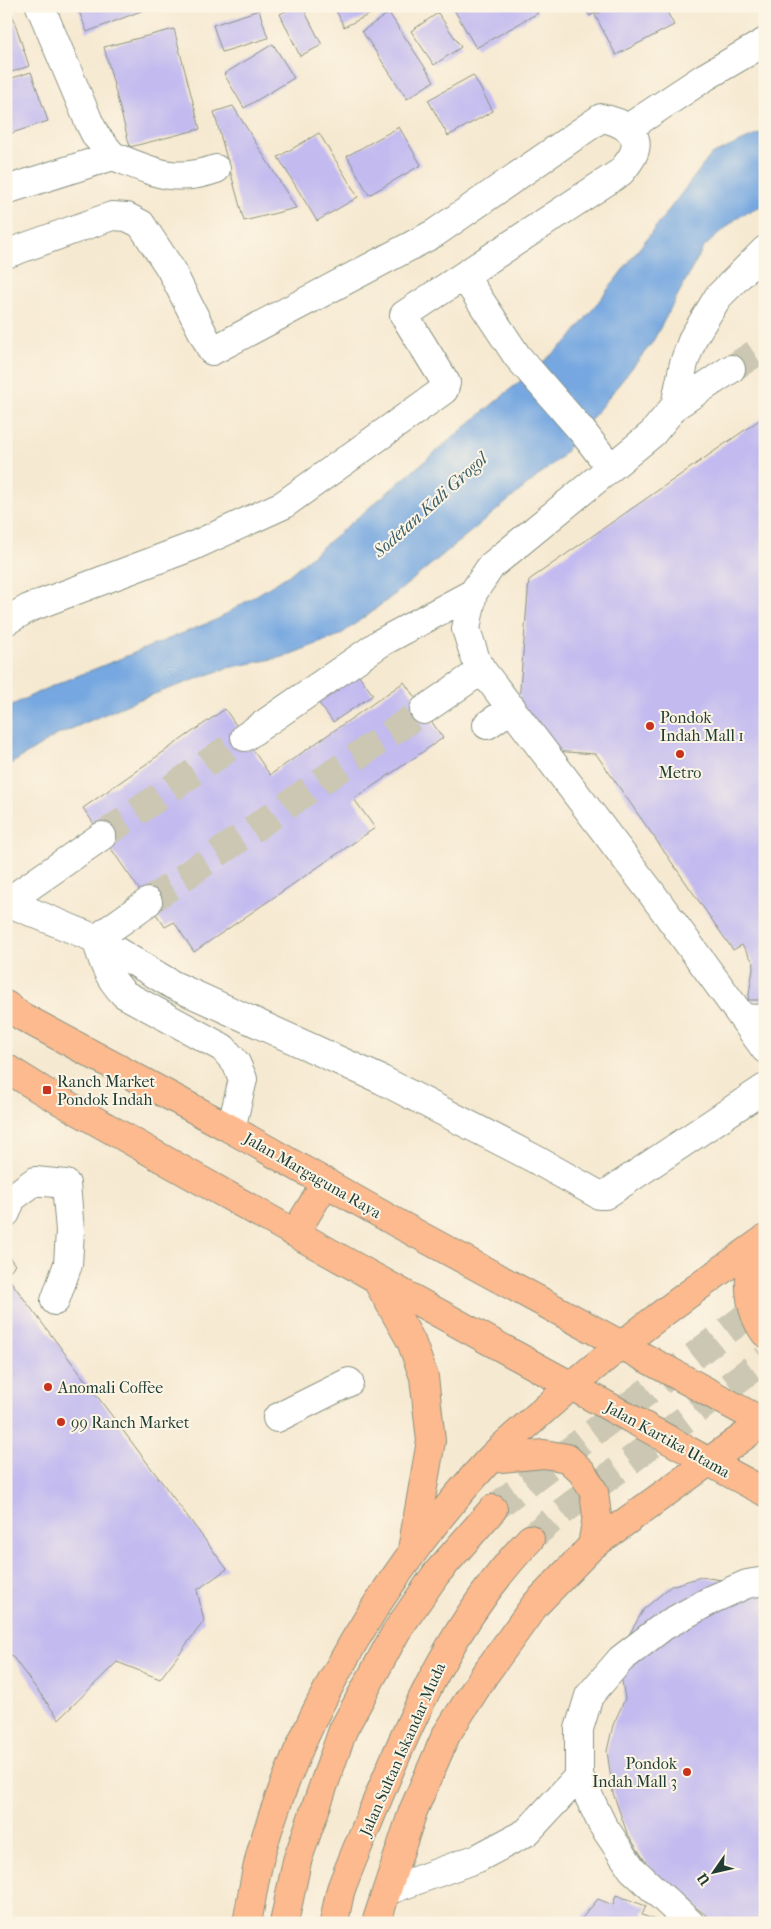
<svg xmlns="http://www.w3.org/2000/svg" width="771" height="1929" viewBox="0 0 771 1929" font-family="'IM FELL French Canon',serif">
<rect width="100%" height="100%" fill="#fcf5e5"/>
<filter id="ink" filterUnits="userSpaceOnUse"><feTurbulence type="fractalNoise" baseFrequency=".02" numOctaves="2"/><feDisplacementMap in="SourceGraphic" scale="10" xChannelSelector="R" yChannelSelector="G"/><feConvolveMatrix kernelMatrix="1 2 1 2 8 2 1 2 1" color-interpolation-filters="sRGB"/></filter>
<filter id="wash" filterUnits="userSpaceOnUse"><feTurbulence type="fractalNoise" baseFrequency=".0096" numOctaves="4" result="noise"/><feDisplacementMap in="SourceGraphic" scale="20" xChannelSelector="R" yChannelSelector="G"/><feGaussianBlur stdDeviation="1.12" result="paint"/><feColorMatrix in="noise" values="0 0 0 0 0 0 0 0 0 0 0 0 0 0 0 0 0 1.4 0 .05"/><feComposite in="paint" operator="in"/></filter>
<g filter="url(#wash)">
<rect width="100%" height="100%" fill="#f6e9d1"/>
<!-- water -->
<path fill="#76a7e0" stroke="#4a728a" d="M765,131V204L738,217L703,248L652,343L560,458L394,595L340,635L283,657L227,668L135,701L55,736L6,767V708L45,689L218,619L289,575L569,340L711,155Z"/>
<g id="blocks">
<!-- building -->
<path fill="#c3bbef" d="M77,6H154L87,32Z
M295,6H302L322,45L300,56L280,14Z
M334,6H386L344,27Z
M452,6H534L538,13L476,48Z
M584,6H606L590,16Z
M612,6H664L674,25L616,55L595,15Z
M10,8L29,66L6,74V10Z
M259,10L268,38L222,52L213,25Z
M389,13L434,81L407,99L362,31Z
M438,13L461,47L434,65L411,31Z
M174,29L200,129L130,147L104,47Z
M273,44L294,78L244,108L224,74Z
M31,72L48,121L6,135V80Z
M473,75L493,111L448,136L428,100Z
M233,106L296,208L244,221L214,112Z
M399,127L421,165L369,195L347,156Z
M319,133L358,197L317,221L278,157Z
M765,416V1000H748L754,963L742,945L733,950L596,754L553,751L519,701L529,580Z
M356,671L373,695L333,722L315,698Z
M404,682L443,738L354,799L375,828L194,952L174,922L165,927L83,808L225,709L270,775Z
M6,1253L15,1265L6,1275Z
M6,1275L227,1569L197,1590L204,1621L160,1679L117,1662L59,1719L6,1648Z
M701,1577L736,1582L765,1593V1923H716L666,1884L647,1864L627,1833L613,1793L607,1751L613,1725L625,1699L620,1669L626,1640L644,1609L671,1586Z
M616,1895L646,1906L642,1915L663,1923H578L598,1899L613,1905Z"/>
</g>
</g>
<g filter="url(#ink)">
<use href="#blocks" fill-opacity="0" stroke="#8a9382" stroke-width="1"/>
<g fill="none" stroke-linecap="round" stroke-linejoin="round">
<!-- minor-tunnel -->
<path stroke="#cbc7b2" stroke-width="28" stroke-dasharray="28 14" stroke-linecap="butt" d="M731,369L765,347
M102,836L245,737
M148,902L424,710"/>
<!-- highway-tunnel -->
<path stroke="#cbc7b2" stroke-width="28" stroke-dasharray="28 14" stroke-linecap="butt" d="M493,1509L765,1302
M530,1539L554,1518L765,1359"/>
<!-- minor casing -->
<g stroke="#8a9382" stroke-width="30">
<path id="minor" d="M628,128L705,77L765,42
M113,156C152,171 173,184 216,169
M6,190L113,156L96,136L89,122L40,6
M765,250L718,297L693,338L684,363L675,406L652,434L491,566L473,593L466,629L476,660L482,670L650,891L742,1017L754,1019L765,1018
M6,254L112,216L127,217L141,224L170,268L212,351L435,233L601,118C619,121 644,132 633,155C630,161 625,167 621,172L404,315L446,383L444,390L283,505L191,547L29,608L6,621
M464,276L517,356L582,431L610,467
M675,406L731,369
M424,710L482,670
M487,725L512,708
M245,737L382,642L473,593
M7,902L96,939L173,985L382,1080L533,1158L599,1195H605L765,1088
M7,902L102,836
M96,939C103,962 107,976 124,994L223,1048L236,1063L243,1079L231,1129
M96,939L148,902
M742,1017L765,1049
M6,1213L12,1198L35,1181L66,1184L70,1231L68,1264L55,1301
M277,1418L349,1382
M387,1891L478,1858L527,1832L579,1776
M690,1923L632,1869L602,1824L579,1776V1729L589,1696L621,1659L664,1626L713,1599L747,1584L765,1581"/>
</g>
<!-- major casing -->
<g stroke="#8a9382" stroke-width="30">
<path id="major" d="M6,1005L21,1016L231,1129L395,1222L765,1423
M6,1068L43,1091C217,1190 392,1288 568,1384C634,1420 698,1457 765,1492
M295,1233L326,1182"/>
</g>
<!-- highway casing -->
<g stroke="#8a9382" stroke-width="30">
<path id="highway" d="M754,1247C748,1276 746,1307 765,1333
M376,1279L411,1341L424,1377L431,1441L412,1550
M490,1459L544,1454L567,1458L582,1472L594,1492L597,1516L592,1546
M247,1923C252,1898 255,1873 262,1849C305,1707 387,1570 488,1461C503,1445 521,1431 537,1416C609,1351 686,1295 765,1239
M284,1923L297,1861L343,1730L396,1632L436,1574L493,1509
M334,1923C336,1912 338,1900 341,1889C351,1862 363,1835 374,1808C414,1710 456,1617 530,1539
M376,1923L413,1811L446,1735L485,1674L535,1605L592,1546L765,1421"/>
</g>
<!-- minor -->
<use href="#minor" stroke="#fff" stroke-width="28"/>
<!-- major -->
<use href="#major" stroke="#fcba8e" stroke-width="28"/>
<!-- highway -->
<use href="#highway" stroke="#fcba8e" stroke-width="28"/>
</g>
</g>
<!-- markers -->
<g fill="#c8321e" stroke="#fcf5e5" stroke-width="2">
<circle cx="650" cy="726" r="5"/>
<circle cx="680" cy="754" r="5"/>
<rect x="42" y="1085" width="10" height="10" rx="2.5"/>
<circle cx="48" cy="1387" r="5"/>
<circle cx="61" cy="1422" r="5"/>
<circle cx="687" cy="1772" r="5"/>
</g>
<g text-anchor="middle" stroke-width="4" stroke-linejoin="round" paint-order="stroke">
<!-- poi labels -->
<g font-size="16" fill="#1f3d34" stroke="#fcf5e5" text-anchor="start">
<text x="660" y="723">Pondok<tspan x="660" dy="18">Indah Mall 1</tspan></text>
<text x="680" y="778" text-anchor="middle">Metro</text>
<text x="57" y="1087">Ranch Market<tspan x="57" dy="18">Pondok Indah</tspan></text>
<text x="58" y="1393">Anomali Coffee</text>
<text x="71" y="1428">99 Ranch Market</text>
<text x="677" y="1769" text-anchor="end">Pondok<tspan x="677" dy="18">Indah Mall 3</tspan></text>
</g>
<!-- street labels -->
<g font-size="16" fill="#1f3d34" stroke="#fcf5e5">
<text transform="translate(313 1175) rotate(30)" y="6">Jalan Margaguna Raya</text>
<text transform="translate(668 1439) rotate(29)" y="6">Jalan Kartika Utama</text>
<text transform="translate(402 1749) rotate(-66)" y="6">Jalan Sultan Iskandar Muda</text>
</g>
<!-- water labels -->
<g font-size="18" font-style="italic" fill="#395d68" stroke="#fcf5e5">
<text transform="translate(430 505) rotate(-42)" y="6">Sodetan Kali Grogol</text>
</g>
</g>
<!-- margin -->
<rect width="771" height="1929" fill="none" stroke="#fcf5e5" stroke-width="25"/>
<!-- north arrow -->
<g transform="translate(714 1872) rotate(236)" stroke="#fcf5e5" stroke-width="4" paint-order="stroke">
<path d="M0-4L9 19L0 12L-9 19Z" fill="#1f3d34"/>
<text y="-8" font-size="14" font-weight="bold" text-anchor="middle" fill="#1f3d34">U</text>
</g>
</svg>
